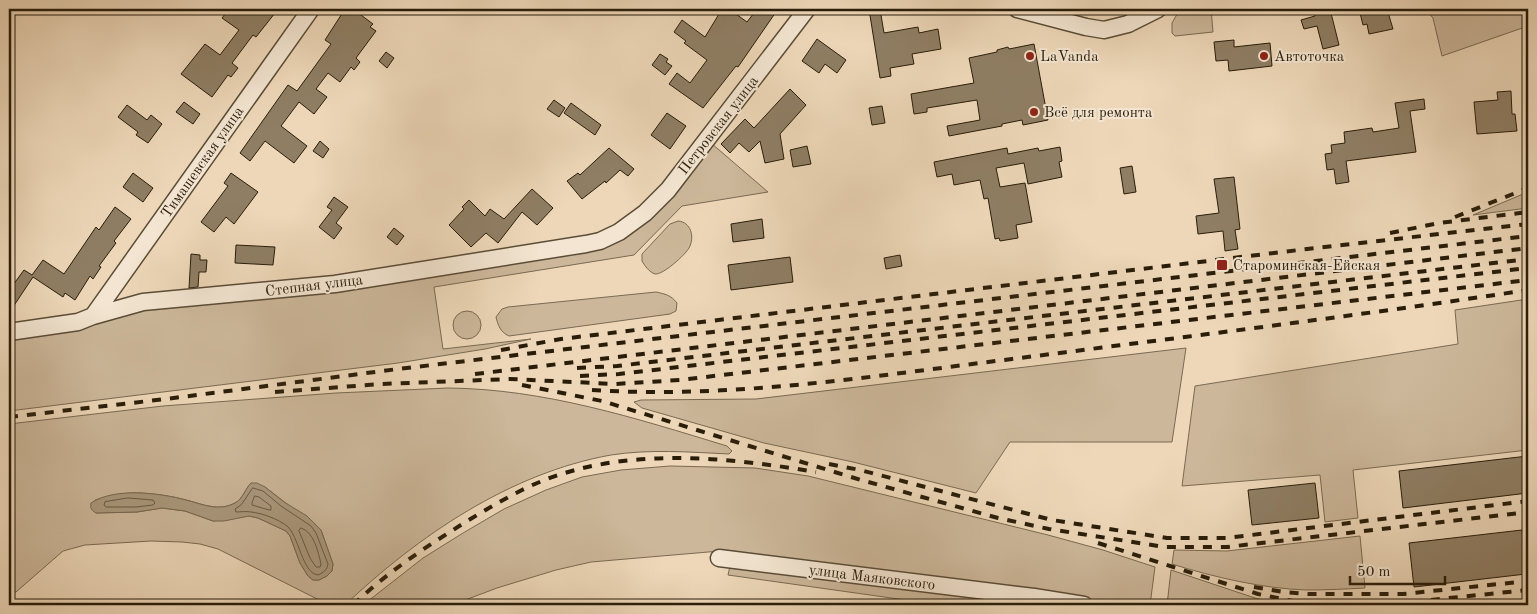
<svg xmlns="http://www.w3.org/2000/svg" width="1537" height="614" viewBox="0 0 1537 614" font-family="'Old Standard TT',serif">
<rect width="100%" height="100%" fill="#edd7b8"/>
<filter id="stains"><feTurbulence type="fractalNoise" baseFrequency=".004" numOctaves="4"/><feColorMatrix values="0 0 0 0 .2 0 0 0 0 .09 0 0 0 0 .02 0 0 0 .5 -.17"/></filter>
<radialGradient id="worn" r=".72"><stop offset=".6" stop-color="#630" stop-opacity="0"/><stop offset="1" stop-color="#630" stop-opacity=".3"/></radialGradient>
<!-- green -->
<path fill="#ccb79a" stroke="#7a6a52" fill-rule="evenodd" d="M1180,9H1211L1213,32L1175,36L1172,33V23Z
M1425,9H1528V26L1442,56L1433,18Z
M711,143L768,192L682,206L634,255L434,287L443,349L531,339L485,349L398,363L9,411V337L132,310L601,245Z
M1528,192V208L1473,215Z
M678,221C691,222 695,237 689,248C685,255 663,275 655,274C649,272 645,266 642,261V254L670,224Z
M656,292C665,294 671,295 677,303L676,311L670,314L509,336C500,332 498,325 496,317L502,309L508,307Z
M1528,299V450L1353,470L1358,518L1325,522L1320,475L1182,486L1195,386L1458,344L1455,310Z
M453 325a14 14 0 1 1 28 0a14 14 0 1 1-28 0Z
M1186,348L1172,442H1010L976,493L853,462L764,443L642,408L634,402L641,400L756,399Z
M448,388C545,389 635,418 727,446L732,451L729,454C689,452 650,449 611,455C510,473 418,536 345,605H329L218,549L200,544L182,542L151,541L85,545L63,551L16,592L9,593V424L163,406L336,393ZM251,483L265,487L321,530L333,564L332,571L327,576L319,580H313L308,576L300,563L290,536L286,531L258,518L249,516L213,521L185,511L162,508L137,512L96,513L95,500C110,496 125,492 141,493C155,494 172,496 186,500C202,504 219,512 235,503C243,499 245,489 251,483Z
M670,466L755,468L808,476L1048,535L1103,550L1155,567L1150,605H1124L1028,589L720,551L591,562L556,570L497,588L452,605H363L423,558L463,533L504,509L546,490L582,477L621,470Z
M1360,536L1365,588C1346,589 1327,590 1307,590C1265,589 1213,577 1172,564L1174,550L1227,551Z
M730,566L1031,605H941L728,575Z
M1171,570L1255,598L1286,605H1167Z"/>
<!-- water -->
<path fill="#aa987d" stroke="#76674f" d="M251,483H257L265,487L284,502L307,516L321,530L333,564L332,571L327,576L319,580H313L308,576L300,563L290,536L286,531L258,518L249,516L224,521H213L185,511L162,508L137,512L96,513C91,510 90,508 91,503C115,487 160,493 186,500C202,504 218,512 235,503C243,499 245,489 251,483Z"/>
<g fill="none" stroke-linecap="round" stroke-linejoin="round">
<!-- shore -->
<path stroke="#6a5a44" stroke-width="1" d="M253,488L263,491L281,506L311,526L316,533L328,564C327,570 324,572 318,575C302,573 299,536 287,526C278,519 262,513 251,512C246,511 240,512 236,512L235,509L241,505Z
M255,496L259,497L271,506V510H269L252,505V503Z
M128,498L153,500L155,503L153,505L136,507H106L104,505L105,502Z
M301,528C314,532 318,551 321,564L320,567H316L310,558L299,531Z"/>
</g>
<!-- building -->
<path fill="#8f7e64" stroke="#291d0a" d="M229,9H270L275,13L256,37L253,35L232,63L238,68L231,77L228,75L212,97L181,74L205,44L220,55L239,30L222,18Z
M345,9H353L373,24L370,27L376,31L356,58L360,62L354,70L351,67L340,82L328,73L316,89L327,97L314,114L299,102L281,126L307,146L294,163L265,141L250,161L240,153L288,85L297,91L331,44L325,40Z
M722,9H729L747,22L757,9H778L738,67L736,66L703,108L669,84L677,73L690,83L707,60L684,43L686,41L674,32L682,20L705,37Z
M869,9H880L884,33L918,27L919,33L938,29L941,49L912,54L914,64L890,68L891,76L880,78Z
M1312,9H1330L1339,45L1323,49L1317,26L1304,29L1301,20L1315,16Z
M1359,9H1387L1393,29L1369,34L1367,24L1363,25Z
M817,39L846,60L837,73L825,64L819,73L802,61Z
M1234,40V47L1270,43L1272,66L1229,71L1228,60L1216,61L1214,42Z
M1034,44L1048,120L1023,125L1022,120L1002,124V126L949,136L947,126L980,120L977,100L927,108V112L914,114L911,94L974,83L969,58L997,52V50L1008,47L1009,49Z
M386,52L394,58L387,68L379,61Z
M660,54L668,59L666,62L672,66L665,75L652,65Z
M790,89L806,105L780,134L784,159L765,163L760,141L749,152L739,143L730,153L721,144L745,119L754,128Z
M1511,91L1512,114H1515L1517,131L1477,134L1474,102L1498,100L1497,92Z
M1424,99L1425,109L1410,111L1416,152L1346,161L1349,182L1336,184L1334,169L1327,170L1325,154L1332,153L1331,145L1345,143L1344,132L1372,128L1373,132L1399,128L1395,103Z
M554,100L565,108L559,117L547,109Z
M184,102L200,114L193,124L176,112Z
M571,103L601,125L595,135L564,113Z
M127,105L147,120L151,115L162,124L148,143L136,135L138,132L118,117Z
M882,106L885,123L872,125L869,108Z
M667,113L686,126L670,149L651,135Z
M320,141L329,149L323,158L313,151Z
M807,146L811,164L793,167L790,150Z
M1060,147L1062,161L1059,162L1062,177L1028,184L1024,163L996,168L1000,187L1025,183L1032,222L1016,225L1018,238L1000,241L999,238L995,239L988,198L984,199L980,180L954,185L952,174L937,177L934,162L1007,148L1008,154L1038,148L1039,151Z
M609,148L634,169L628,176L620,170L606,183L605,181L582,199L567,181L578,173L580,175Z
M1132,166L1136,192L1124,194L1120,168Z
M133,173L153,188L143,202L123,187Z
M231,173L258,192L234,224L226,217L214,232L201,222L228,186L224,183Z
M1234,177L1240,229L1235,230L1238,249L1225,251L1223,231L1198,234L1196,216L1219,213L1214,179Z
M532,189L553,208L537,225L522,212L498,243L486,233L471,247L449,225L464,209L462,207L469,200L485,216L490,209L504,219Z
M334,197L348,207L336,223L342,228L334,239L319,227L332,210L327,207Z
M115,207L131,219L114,241L116,243L99,266L101,267L93,279L90,276L75,300L65,293L63,297L33,277L9,313V282L13,285L24,270L32,275L43,260L64,274L96,227L99,230Z
M762,219L764,238L733,242L731,224Z
M394,228L404,236L397,245L387,237Z
M236,245L275,247L273,265L235,263Z
M191,254L200,255V260H207L206,272H199L198,287L189,288Z
M900,255L902,266L886,269L884,258Z
M790,257L793,282L731,290L728,265Z
M1528,456V493L1403,508L1399,471Z
M1315,483L1319,518L1252,525L1248,490Z
M1522,530L1526,574L1414,587L1409,543Z"/>
<g fill="none" stroke-linecap="round" stroke-linejoin="round">
<!-- minor casing -->
<g stroke="#5a4c36" stroke-width="19">
<path id="minor" d="M1017,9L1086,27L1104,30L1128,24L1158,9
M93,316L311,9
M9,332L78,322L93,316L143,302L335,284L586,244L600,241L619,232L645,213L668,190L807,9
M719,558L1034,597L1084,605"/>
</g>
<!-- minor -->
<use href="#minor" stroke="#f3e5d1" stroke-width="16"/>
<!-- rail -->
<path stroke="#291d0a" stroke-width="4" stroke-dasharray="9 9" stroke-linecap="butt" d="M1455,217L1528,188
M1390,233L1439,223L1528,212
M501,350L561,339L1307,249L1528,224
M577,368L617,366L1528,259
M475,374L1528,248
M580,376L619,374L1528,268
M522,385L602,401L861,480L998,518L1049,529L1165,547H1227L1528,512
M592,390C733,399 873,376 1012,359C1184,337 1356,316 1528,290
M275,392L381,384L510,379L615,384L680,380L1528,280
M9,417L166,399L398,369L1528,236
M829,464L860,470L1052,520L1167,538H1227L1528,501
M1098,543L1258,594L1308,604L1362,605L1420,601L1528,590
M1254,587L1284,592L1309,594H1403L1528,581
M353,605C382,577 418,552 453,530C475,516 498,502 522,490C612,445 720,456 816,472"/>
</g>
<!-- markers -->
<g fill="#8f2418" stroke="#f3e5d1" stroke-width="2">
<circle cx="1030" cy="56" r="5"/>
<circle cx="1264" cy="56" r="5"/>
<circle cx="1034" cy="112" r="5"/>
<rect x="1216" y="259" width="12" height="12" rx="2.5"/>
</g>
<g text-anchor="middle" stroke-width="4" stroke-linejoin="round" paint-order="stroke">
<!-- poi labels -->
<g font-size="15" fill="#291d0a" stroke="#f3e5d1" text-anchor="start">
<text x="1040" y="61">LaVanda</text>
<text x="1274" y="61">Автоточка</text>
<text x="1044" y="117">Всё для ремонта</text>
<text x="1233" y="270">Староминская-Ейская</text>
</g>
<!-- street labels -->
<g font-size="15" fill="#291d0a" stroke="#f3e5d1">
<text transform="translate(718 125) rotate(-52)" y="5">Петровская улица</text>
<text transform="translate(202 162) rotate(-55)" y="5">Тимашевская улица</text>
<text transform="translate(314 285) rotate(-7)" y="5">Степная улица</text>
<text transform="translate(872 577) rotate(7)" y="5">улица Маяковского</text>
</g>
</g>
<!-- margin -->
<rect width="1537" height="614" fill="none" stroke="#edd7b8" stroke-width="30"/>
<rect x="10" y="10" width="1517" height="594" fill="none" stroke="#291d0a" stroke-width="2.5"/>
<rect x="15" y="15" width="1507" height="584" fill="none" stroke="#291d0a"/>
<!-- scale -->
<path d="M1350 576v8h95v-8" fill="none" stroke="#291d0a" stroke-width="2.5"/>
<text x="1357" y="576" font-size="15" fill="#291d0a" stroke="#f3e5d1" stroke-width="4" paint-order="stroke">50 m</text>
<rect width="100%" height="100%" filter="url(#stains)"/>
<rect width="100%" height="100%" fill="url(#worn)"/>
</svg>
